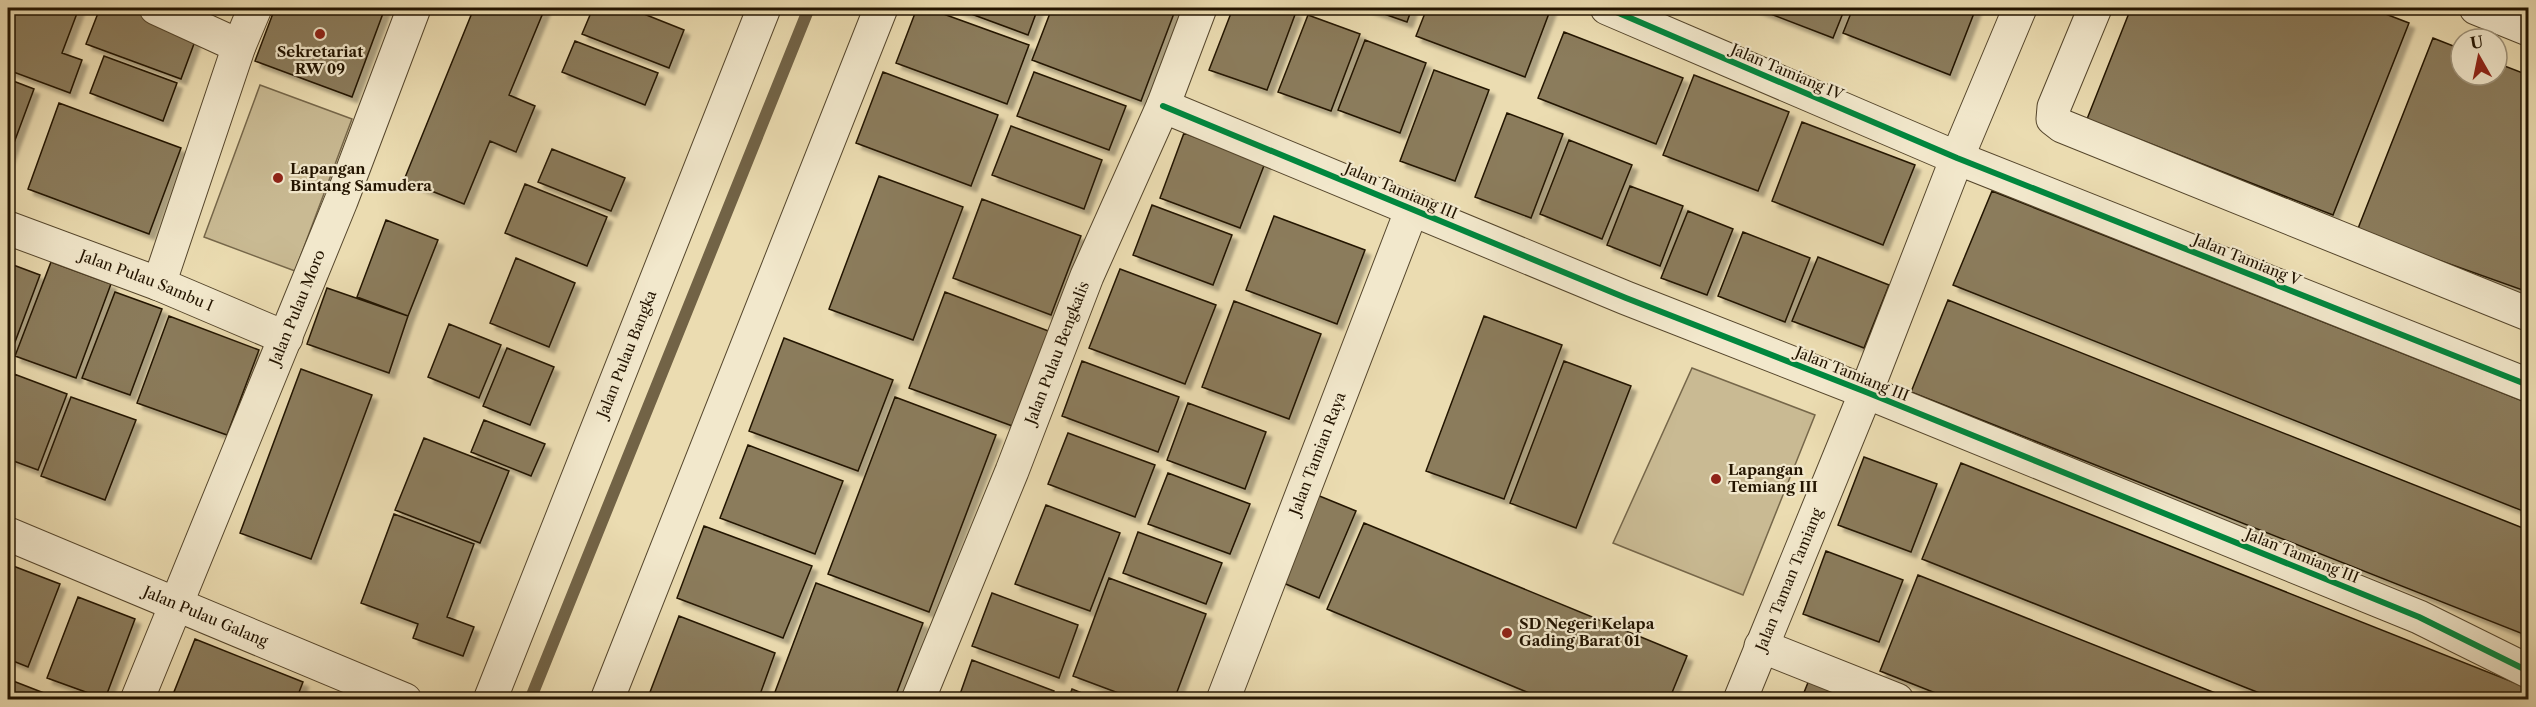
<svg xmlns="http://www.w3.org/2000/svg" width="2536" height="707" viewBox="0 0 2536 707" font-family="'Libre Caslon Text',serif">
<defs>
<filter id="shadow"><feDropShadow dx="5.5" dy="5.5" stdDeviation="1.5" flood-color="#0004"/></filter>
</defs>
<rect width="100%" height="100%" fill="#ebdcb1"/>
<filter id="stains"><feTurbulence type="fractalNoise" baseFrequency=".00333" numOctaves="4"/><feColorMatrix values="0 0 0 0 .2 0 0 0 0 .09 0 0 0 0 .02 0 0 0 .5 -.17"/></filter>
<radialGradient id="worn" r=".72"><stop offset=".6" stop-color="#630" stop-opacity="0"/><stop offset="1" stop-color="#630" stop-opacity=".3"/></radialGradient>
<!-- green -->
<path fill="#c9ba93" stroke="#76674a" stroke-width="1.5" d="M260,85L352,119L295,271L204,237Z
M1692,368L1815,415L1743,595L1613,543Z"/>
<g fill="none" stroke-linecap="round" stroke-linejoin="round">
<!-- stream -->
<path stroke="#726346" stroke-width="12" d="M530,700L809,8"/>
</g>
<!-- building -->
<path fill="#8b7c5c" stroke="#231400" stroke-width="1.5" filter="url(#shadow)" d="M8,8H79L62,53L82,60L70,93L8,70Z
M100,8H128L198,33L181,79L86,44Z
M275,8H385L352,97L255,61Z
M474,8H545L509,95L535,106L516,152L490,141L464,204L404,180Z
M593,8H629L684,30L669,68L582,34Z
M917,8H927L1029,45L1007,104L896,63Z
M955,8H1038L1028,35Z
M1052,8H1176L1141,101L1032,60Z
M1233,8H1283L1296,12L1267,90L1209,70Z
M1367,8H1412L1407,22Z
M1427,8H1551L1525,77L1416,36Z
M1755,8H1845L1833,38Z
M1853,8H1976L1950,75L1843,33Z
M2131,8H2370L2409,23L2333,215L2087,119Z
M1308,15L1360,34L1331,111L1278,92Z
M1564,32L1683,78L1656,144L1538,98Z
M2433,38L2461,49V75H2497V63L2528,75V292L2357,231Z
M1365,40L1426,63L1400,133L1338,110Z
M575,41L658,73L645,105L562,72Z
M104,56L177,83L163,121L90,93Z
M1434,70L1489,90L1455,181L1400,161Z
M883,72L998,115L971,186L856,143Z
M1034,72L1126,106L1109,150L1017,116Z
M1694,75L1789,112L1758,191L1663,155Z
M8,79L34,89L8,159Z
M59,103L181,148L149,234L28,189Z
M1507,113L1563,134L1531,218L1475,197Z
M1802,122L1915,165L1883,245L1772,201Z
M1011,126L1102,160L1084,209L992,175Z
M1184,133L1265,163L1240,228L1160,198Z
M1569,140L1632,165L1602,239L1540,214Z
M552,149L625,178L611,211L538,182Z
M879,176L963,207L913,340L829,309Z
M525,184L607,217L587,266L505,233Z
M1630,186L1683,206L1660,266L1607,245Z
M1992,191L2528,403V513L1953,285Z
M982,199L1081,236L1051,315L953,278Z
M1152,205L1232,235L1213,285L1133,255Z
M1688,211L1733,229L1707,295L1661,278Z
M1274,216L1365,250L1337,324L1246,290Z
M386,220L438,240L408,316L357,297Z
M1743,232L1810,258L1785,322L1718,296Z
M1818,257L1889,285L1864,348L1792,321Z
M516,258L575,283L549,347L490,323Z
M51,262L111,284L76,378L15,356Z
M8,263L40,275L12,350L8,349Z
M1120,269L1216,305L1185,384L1089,348Z
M327,288L408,316L389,373L307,344Z
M115,292L162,309L130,395L82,378Z
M945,292L1051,332L1015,427L909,388Z
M1948,300L2528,530V636L1911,392Z
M1234,301L1321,334L1289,419L1202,387Z
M169,316L259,350L227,435L137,403Z
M1484,316L1562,345L1504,499L1426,471Z
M449,324L501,345L479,398L428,377Z
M784,338L893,380L858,471L749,431Z
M507,348L554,367L530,425L483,406Z
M1082,361L1179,397L1158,452L1062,416Z
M1564,361L1631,386L1576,528L1510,503Z
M301,369L372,395L311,559L240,533Z
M14,374L67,394L38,470L8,459V392Z
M71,397L136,420L105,500L41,476Z
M895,397L996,435L929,612L828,574Z
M1188,403L1266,432L1245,489L1167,460Z
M484,420L545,444L531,476L471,452Z
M1068,433L1155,465L1135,517L1048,484Z
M424,438L509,471L480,543L395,510Z
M748,445L843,481L815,554L720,518Z
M1864,457L1937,484L1911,552L1838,525Z
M1961,463L2528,688V700H2277L1922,559Z
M1168,473L1250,504L1230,554L1148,524Z
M1317,495L1356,511L1319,598L1281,582Z
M1046,505L1120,533L1090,611L1015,584Z
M394,514L474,544L447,617L474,627L463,656L413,638L418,624L361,603Z
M1364,523L1687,656L1669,700H1546L1327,609Z
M704,526L812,566L783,638L677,598Z
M1138,532L1222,563L1206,604L1123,573Z
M1826,551L1903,580L1879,642L1803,614Z
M8,564L60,584L28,667L8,659Z
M1918,575L2233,700H1953L1880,671Z
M1109,578L1206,614L1174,700H1137L1073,676Z
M816,583L923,623L894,700H772Z
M992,593L1078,625L1059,678L972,646Z
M78,597L135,619L105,699L47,678Z
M679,616L775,653L758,700H647Z
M195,639L303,682L296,700H178L172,697Z
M972,660L1054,691L1051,700H958Z
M1811,675L1872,700H1801Z
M8,679L62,700H8Z
M1072,689L1099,700H1068Z"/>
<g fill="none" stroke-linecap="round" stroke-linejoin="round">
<!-- minor casing -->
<g stroke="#55462c" stroke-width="35">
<g id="minor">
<path d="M156,8L239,46"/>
<path d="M1607,8L1957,158L2528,385"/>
<path d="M2095,8L2054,107L2053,119L2062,126L2528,314"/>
<path d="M2476,8L2528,29"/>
<path d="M1163,106L1626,298L1866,392L2419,617L2528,671"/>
<path id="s1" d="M8,228L159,284L286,338"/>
<path d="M159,284L239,46L255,8"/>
<path id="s2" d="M8,534L405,700"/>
<path d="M1761,646L1897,700"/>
<path id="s3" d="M137,700L341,201L414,8"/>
<path id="s4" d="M490,700L764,8"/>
<path d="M607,700L881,8"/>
<path id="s5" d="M918,700L1012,471L1087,276L1163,106L1200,8"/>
<path id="s6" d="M1223,700L1412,209"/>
<path id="s7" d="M1740,700L1866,392L1957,158L2020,8"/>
</g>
</g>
<!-- minor -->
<use href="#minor" stroke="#f2e8cc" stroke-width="33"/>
<!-- cycleway casing -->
<g stroke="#f2e8cc" stroke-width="10">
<path id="cycleway" d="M1607,8L1957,158L2528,385
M1163,106L1626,298L1866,392L2419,617L2528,671"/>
</g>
<!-- cycleway -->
<use href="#cycleway" stroke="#00873e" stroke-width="6"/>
</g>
<!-- markers -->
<g fill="#8f2418" stroke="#f2e8cc" stroke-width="2">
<circle cx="320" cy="34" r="6"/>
<circle cx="278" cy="178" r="6"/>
<circle cx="1716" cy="479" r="6"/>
<circle cx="1507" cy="633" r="6"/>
</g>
<g text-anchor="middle" stroke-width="4.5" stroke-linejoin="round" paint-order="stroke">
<!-- poi labels -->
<g font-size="15" font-weight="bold" fill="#231400" stroke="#f2e8cc" text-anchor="start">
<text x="320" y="57" text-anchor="middle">Sekretariat<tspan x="320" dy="17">RW 09</tspan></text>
<text x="290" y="174">Lapangan<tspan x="290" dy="17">Bintang Samudera</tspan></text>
<text x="1728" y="475">Lapangan<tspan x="1728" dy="17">Temiang III</tspan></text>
<text x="1519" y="629">SD Negeri Kelapa<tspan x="1519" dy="17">Gading Barat 01</tspan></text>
</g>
<!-- street labels -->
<g font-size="15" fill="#231400" stroke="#f2e8cc">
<text transform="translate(1787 72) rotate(23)" y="5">Jalan Tamiang IV</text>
<text transform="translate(1401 191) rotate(23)" y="5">Jalan Tamiang III</text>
<text transform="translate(2247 260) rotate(22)" y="5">Jalan Tamiang V</text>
<text dy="5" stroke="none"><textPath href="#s1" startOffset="148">Jalan Pulau Sambu I</textPath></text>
<text dy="5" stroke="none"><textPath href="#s3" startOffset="424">Jalan Pulau Moro</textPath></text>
<text dy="5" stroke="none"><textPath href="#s5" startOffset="374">Jalan Pulau Bengkalis</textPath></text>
<text dy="5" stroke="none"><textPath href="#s4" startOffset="372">Jalan Pulau Bangka</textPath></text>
<text transform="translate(1852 374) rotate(22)" y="5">Jalan Tamiang III</text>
<text dy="5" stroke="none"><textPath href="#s6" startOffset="264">Jalan Tamian Raya</textPath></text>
<text transform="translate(2302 556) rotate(22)" y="5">Jalan Tamiang III</text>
<text dy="5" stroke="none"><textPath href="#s7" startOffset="130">Jalan Taman Tamiang</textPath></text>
<text dy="5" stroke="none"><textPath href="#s2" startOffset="214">Jalan Pulau Galang</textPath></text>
</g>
</g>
<!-- margin -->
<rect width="2536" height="707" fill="none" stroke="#ebdcb1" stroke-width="30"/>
<rect x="9" y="9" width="2518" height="689" fill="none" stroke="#231400" stroke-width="3"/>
<rect x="15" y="15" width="2506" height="677" fill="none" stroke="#231400" stroke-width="1.5"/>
<!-- north arrow -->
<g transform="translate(2479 57) rotate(351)"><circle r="28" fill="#f2e8cc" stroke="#9f937a" stroke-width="1.5"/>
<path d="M0-4.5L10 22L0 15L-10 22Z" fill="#8f2418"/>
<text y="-9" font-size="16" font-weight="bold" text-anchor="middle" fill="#231400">U</text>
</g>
<rect width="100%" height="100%" filter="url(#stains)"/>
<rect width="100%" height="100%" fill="url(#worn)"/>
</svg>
